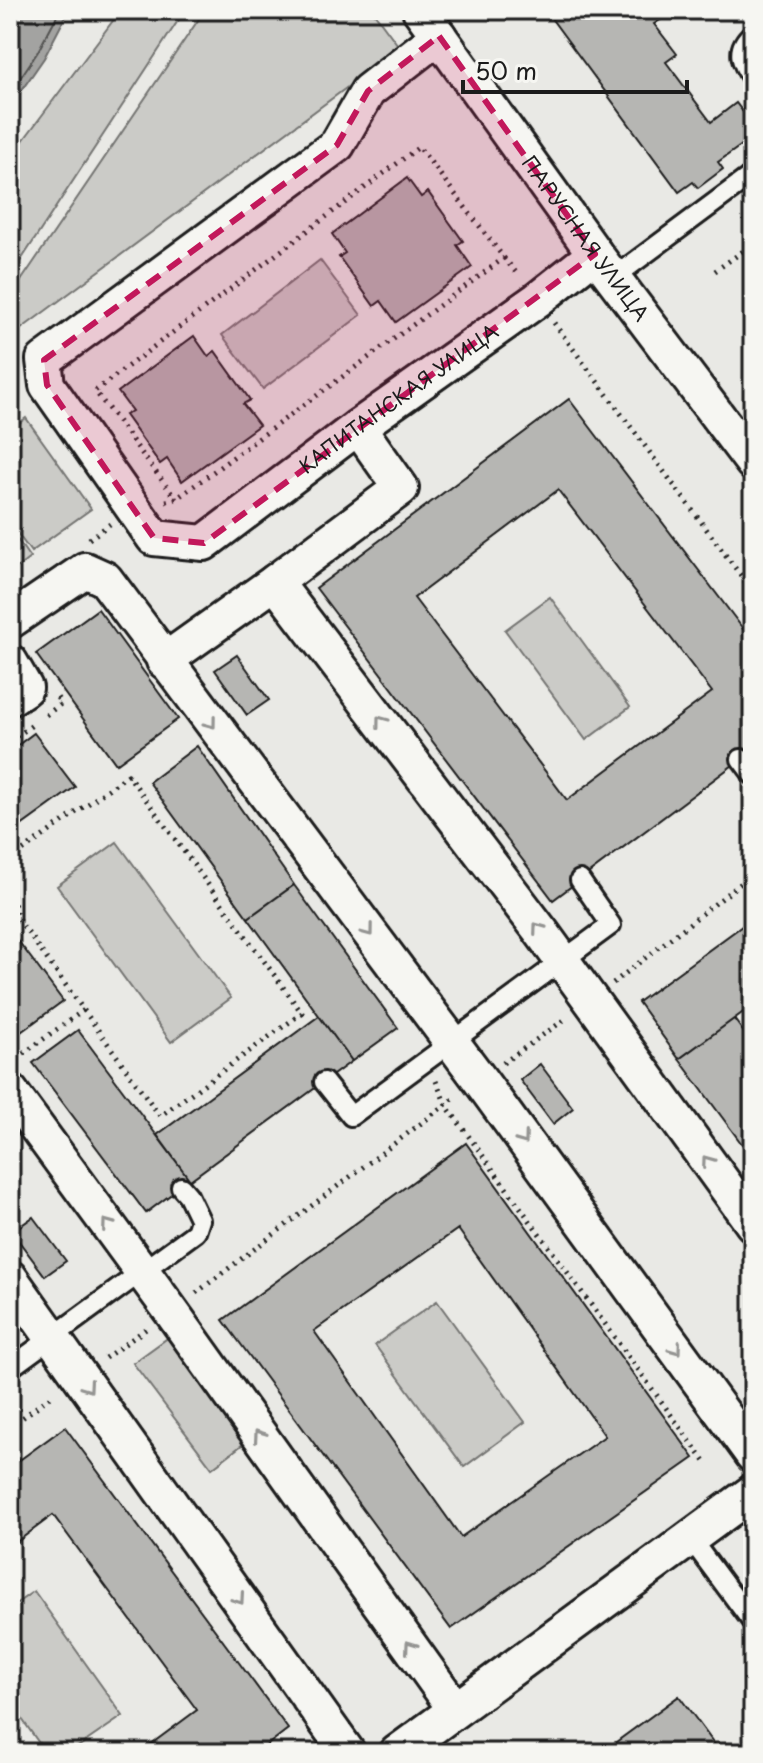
<svg xmlns="http://www.w3.org/2000/svg" width="763" height="1763" viewBox="0 0 763 1763" font-family="'Playpen Sans',sans-serif">
<rect width="100%" height="100%" fill="#e9e9e5"/>
<filter id="ink" filterUnits="userSpaceOnUse"><feTurbulence type="fractalNoise" baseFrequency=".0125" numOctaves="2"/><feDisplacementMap in="SourceGraphic" scale="16" xChannelSelector="R" yChannelSelector="G"/><feConvolveMatrix kernelMatrix="1 2 1 2 8 2 1 2 1" color-interpolation-filters="sRGB"/></filter>
<g filter="url(#ink)">
<!-- green -->
<path fill="#cbcbc7" stroke="#747472" stroke-width="2" d="M121,10H185L10,277V158Z
M205,10H372L400,48L13,335L10,332V297Z
M320,260L361,315L263,389L222,335Z
M26,418L91,509L31,552L10,523V430Z
M10,529L30,558L10,573Z
M550,597L630,707L586,740L505,630Z
M117,842L231,998L171,1042L57,886Z
M437,1301L525,1422L464,1467L375,1345Z
M169,1337L247,1441L212,1468L133,1363Z
M34,1591L123,1716L69,1753H46L10,1702V1608Z"/>
<!-- water -->
<path fill="#a3a3a1" stroke="#6d6d6c" stroke-width="2" d="M10,10H69L44,58L10,107Z"/>
<g fill="none" stroke-linecap="round" stroke-linejoin="round">
<!-- shore -->
<path stroke="#525251" stroke-width="2" d="M10,93L37,53L60,10"/>
</g>
<!-- building -->
<path fill="#b6b6b3" stroke="#1c1c1c" stroke-width="2" fill-rule="evenodd" d="M563,10H676L654,24L677,54L666,62L711,122L736,103L753,125V137L718,162L723,169L698,188L693,182L679,192L551,18Z
M407,178L421,197L428,192L463,241L457,245L472,267L396,322L381,301L374,306L339,257L345,253L332,234Z
M194,336L208,356L215,351L250,400L243,404L259,425L182,481L167,459L160,464L125,415L132,411L118,392Z
M569,399L753,642V750L553,900L316,588ZM558,490L712,692L567,800L414,598Z
M98,609L178,719L116,764L36,654Z
M237,655L269,700L247,715L215,670Z
M34,733L75,787L10,834V751Z
M197,746L294,885L248,918L149,782Z
M294,885L398,1028L352,1061L248,918Z
M753,918V1005L679,1059L638,1002Z
M10,930L63,1001L18,1034L10,1023Z
M319,1016L352,1061L190,1180L157,1135Z
M734,1019L753,1045V1159L679,1059Z
M78,1030L190,1180L146,1213L33,1063Z
M540,1064L573,1108L553,1124L520,1080Z
M466,1143L694,1458L451,1629L223,1320ZM458,1229L605,1436L461,1537L314,1331Z
M33,1217L66,1261L45,1276L12,1232Z
M65,1427L288,1729L257,1753H139L197,1710L53,1515L10,1547V1467Z
M679,1696L721,1753H601Z"/>
<g fill="none" stroke-linecap="round" stroke-linejoin="round">
<!-- lane casing -->
<g stroke="#1c1c1c" stroke-width="24">
<path id="lane" d="M753,33C734,49 741,63 753,80
M613,278L753,174
M741,759L753,775
M324,1082L351,1116L611,925L580,880
M10,1368L196,1232L200,1220L188,1195L181,1187
M690,1538L753,1623"/>
</g>
<!-- street casing -->
<g stroke="#1c1c1c" stroke-width="40">
<g id="street">
<path id="s1" d="M420,10L595,254L753,463"/>
<path id="s2" d="M439,36L368,91L337,145L44,360L47,385L154,538L204,543L358,427L537,300L595,254"/>
<path d="M275,582L540,930L753,1224"/>
<path d="M10,621L85,570L105,579L480,1080L753,1455"/>
<path d="M164,661L275,582L401,488L358,427"/>
<path d="M10,662L25,688L10,698"/>
<path d="M10,1091L171,1311L455,1709"/>
<path d="M10,1278L348,1753"/>
<path d="M397,1753L753,1492"/>
</g>
</g>
<!-- path -->
<path stroke="#1c1c1c" stroke-width="5" stroke-dasharray="2 6" stroke-linecap="butt" d="M504,258L519,276
M715,271L753,244
M554,323L753,592
M166,501L176,499L504,258L419,147L95,391L176,499
M89,539L110,524
M46,715L61,704L55,694
M10,741L35,723
M10,860L128,775L302,1013L160,1116L18,919L10,886
M613,983L753,874
M10,1049L19,1061
M17,1058L84,1010
M503,1063L567,1018
M436,1081L446,1105L706,1463
M196,1293L456,1097
M105,1358L146,1329
M10,1427L54,1394"/>
<!-- lane -->
<use href="#lane" stroke="#f6f6f2" stroke-width="18"/>
<!-- street -->
<use href="#street" stroke="#f6f6f2" stroke-width="34"/>
</g>
<!-- one-way arrows -->
<defs><path id="oneway-chevron" d="M-2-3.5L2.5 0L-2 3.5" fill="none" stroke-width="1.6" stroke-linecap="round" stroke-linejoin="round" transform="scale(2)"/></defs>
<g stroke="#949492">
<use href="#oneway-chevron" transform="translate(381 721) rotate(-127)"/>
<use href="#oneway-chevron" transform="translate(211 723) rotate(53)"/>
<use href="#oneway-chevron" transform="translate(538 928) rotate(-126)"/>
<use href="#oneway-chevron" transform="translate(368 931) rotate(53)"/>
<use href="#oneway-chevron" transform="translate(523 1139) rotate(54)"/>
<use href="#oneway-chevron" transform="translate(707 1161) rotate(-126)"/>
<use href="#oneway-chevron" transform="translate(107 1224) rotate(-126)"/>
<use href="#oneway-chevron" transform="translate(676 1349) rotate(54)"/>
<use href="#oneway-chevron" transform="translate(88 1387) rotate(55)"/>
<use href="#oneway-chevron" transform="translate(259 1435) rotate(-125)"/>
<use href="#oneway-chevron" transform="translate(239 1599) rotate(55)"/>
<use href="#oneway-chevron" transform="translate(410 1646) rotate(-125)"/>
</g>
</g>
<!-- marked area -->
<path fill="#c2185b" fill-opacity="0.2" stroke="#c2185b" stroke-width="6" stroke-dasharray="16 10" stroke-linejoin="round" d="M439,36L595,254L204,543L154,538L47,385L44,360L337,145L368,91Z"/>
<g text-anchor="middle" stroke-width="6" stroke-linejoin="round" paint-order="stroke">
<!-- street labels -->
<g font-size="20" fill="#1c1c1c" stroke="#f6f6f2">
<text dy="7" stroke="none"><textPath href="#s1" startOffset="282">ПАРУСНАЯ УЛИЦА</textPath></text>
<text dy="7" stroke="none"><textPath href="#s2" startOffset="1020">КАПИТАНСКАЯ УЛИЦА</textPath></text>
</g>
</g>
<!-- margin -->
<rect width="763" height="1763" fill="none" stroke="#f6f6f2" stroke-width="40"/>
<rect x="20" y="20" width="723" height="1723" fill="none" stroke="#1c1c1c" stroke-width="3" filter="url(#ink)"/>
<!-- scale -->
<path d="M463 80v12h224v-12" fill="none" stroke="#1c1c1c" stroke-width="4"/>
<text x="475" y="80" font-size="24" fill="#1c1c1c" stroke="#f6f6f2" stroke-width="6" paint-order="stroke">50 m</text>
</svg>
